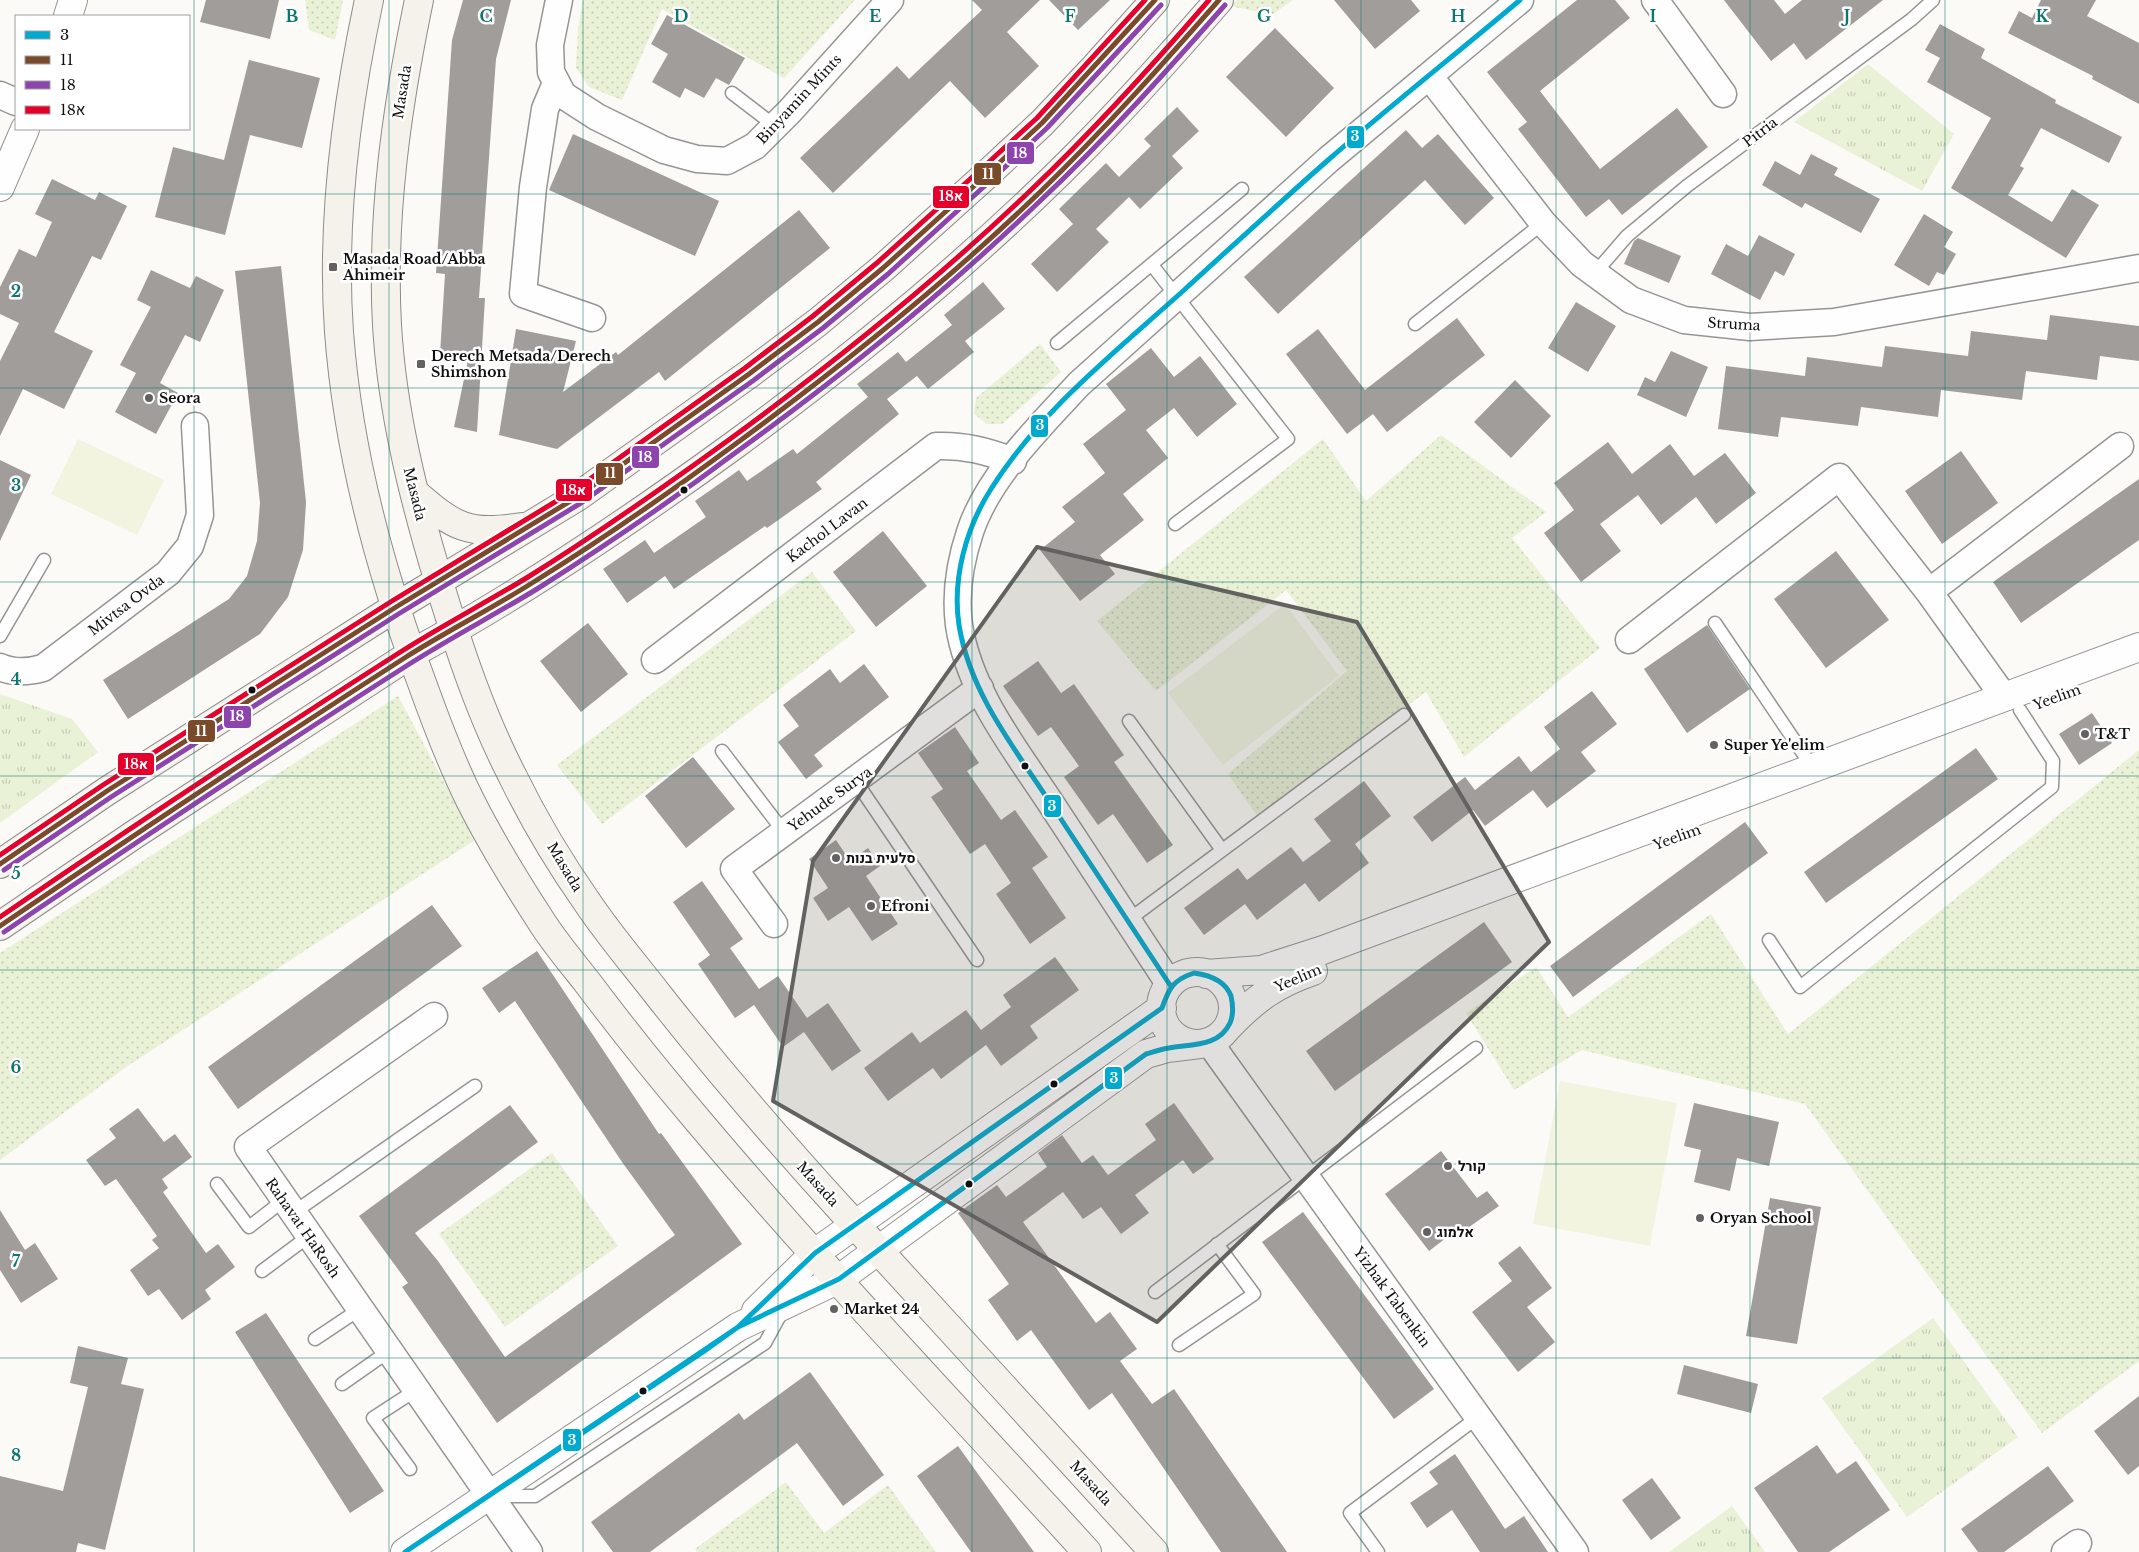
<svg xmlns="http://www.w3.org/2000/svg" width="2139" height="1552" viewBox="0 0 2139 1552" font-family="'Libre Baskerville',Heebo,serif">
<defs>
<pattern id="grass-tufts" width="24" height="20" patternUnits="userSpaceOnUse" patternTransform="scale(1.25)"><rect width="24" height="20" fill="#e9f1d6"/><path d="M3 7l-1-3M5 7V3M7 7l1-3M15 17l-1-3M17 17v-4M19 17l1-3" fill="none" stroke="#c7ceb7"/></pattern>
<pattern id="park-dots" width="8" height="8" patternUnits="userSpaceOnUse" patternTransform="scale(1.25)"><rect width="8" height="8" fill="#e9f1d6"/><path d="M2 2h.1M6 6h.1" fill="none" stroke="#c7ceb7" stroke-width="1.8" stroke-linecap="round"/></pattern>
</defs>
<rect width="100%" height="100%" fill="#fcfaf6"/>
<!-- grass -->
<path fill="url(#grass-tufts)" d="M1868,64L1954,134L1922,191L1794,122Z
M0,694L72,719L98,752L0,823Z
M1933,1318L2018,1437L1907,1517L1822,1398Z
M1732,1506L1765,1552H1669Z"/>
<!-- park -->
<path fill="url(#park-dots)" d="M305,0H343L335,40L309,30Z
M583,0H855L784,78L662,9L622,100L589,87L576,68L578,29Z
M1237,0H1293L1272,15L1231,6Z
M1040,344L1061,372L1002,424H987L974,414L976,398Z
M1441,435L1546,512L1512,538L1600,648L1464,757L1426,692L1258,817L1228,774L1347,671L1286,590L1156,691L1097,621L1323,439L1366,501Z
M812,572L856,631L602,824L557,765Z
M398,696L475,840L126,1067L0,1160V953Z
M2139,750V1361L2042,1433L1805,1104L1582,1050L1514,1090L1466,1013L1536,967L1568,1017L1711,914L1788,1034Z
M552,1153L618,1246L505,1327L439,1234Z
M786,1482L824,1533L888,1485L936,1552H697L695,1549Z"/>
<!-- pitch -->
<path fill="#f2f4e0" d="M78,439L164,480L137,535L51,494Z
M1285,604L1339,676L1223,765L1168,693Z
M1560,1081L1677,1103L1650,1246L1533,1224Z"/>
<!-- building -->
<path fill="#a09d9b" d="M206,0H279L270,39L200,22Z
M463,0H511L496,59L479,298H485L477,432L454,427L469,355L440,354L445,274L436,273L452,40Z
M972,0H1040L1007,32L1039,66L985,118L950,81L833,193L800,158L897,66L909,79L982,10Z
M1049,0H1110L1078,30Z
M1334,0H1411L1420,11L1375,49Z
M1577,0H1615L1630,18L1540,91L1600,169L1677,108L1708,147L1622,215L1609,199L1586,217L1518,129L1527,122L1487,72Z
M1724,0H1774L1785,14L1802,0H1883L1806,60L1794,43L1771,61Z
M2041,0H2096L2087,16L2139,43V104L2092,79L2093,76L2008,33L2019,11L2032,18Z
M667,15L745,58L729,85L716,78L704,98L685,88L680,98L652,82L668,54L651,44Z
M1940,24L1985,49L1981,58L2056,100L2055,103L2122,137L2109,163L2041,128L2020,166L2024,168L2008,195L2052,222L2072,189L2099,205L2066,258L1951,188L1991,118L1927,82L1940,58L1925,50Z
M1275,28L1334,88L1286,137L1226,77Z
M249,60L320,78L302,148L250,135L225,235L155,217L173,147L224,160Z
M1177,107L1199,131L1172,156L1183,168L1140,209L1129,197L1096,229L1109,242L1057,292L1031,264L1073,224L1059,209L1106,163L1119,177L1151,146L1144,139Z
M1406,130L1422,148L1438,134L1494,198L1465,225L1425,180L1278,314L1244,277Z
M573,134L719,201L695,256L549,190Z
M1811,154L1838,168L1834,175L1880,199L1861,233L1805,203L1802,208L1762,185L1775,161L1800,175Z
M52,179L95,200L99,192L127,206L101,260L92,256L54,332L93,351L64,409L23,389L0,436V361L19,323L0,314V287L19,249L36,257L52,222L35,214Z
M799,210L830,248L665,381L659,372L557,449L499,435L516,329L576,341L563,392L616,352L618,355Z
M1924,214L1953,232L1944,247L1956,254L1944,275L1937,272L1929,286L1894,265Z
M1759,235L1795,254L1784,276L1775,271L1760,300L1711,274L1726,244L1748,256Z
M1638,238L1681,256L1669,283L1624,264L1634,241Z
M281,266L306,502L303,550L288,597L260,634L128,719L103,680L229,599L247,576L257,541L260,503L235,271Z
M151,270L190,288L196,276L224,290L200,342L185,335L160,383L178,393L156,434L115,412L136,373L120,365L151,307L137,300Z
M983,282L1005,309L965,341L974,352L928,389L917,376L887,399L899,414L816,482L822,489L767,528L765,526L674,589L665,576L627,603L603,569L645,540L654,553L706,517L695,501L739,470L747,481L793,449L797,454L868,397L857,384L898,352L906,362L952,325L944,315Z
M1576,302L1616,326L1588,372L1548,348Z
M2050,315L2139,326V361L2100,356L2097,380L2026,371L2022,400L1941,390L1938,417L1861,407L1858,426L1781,417L1778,437L1718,429L1726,366L1805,376L1807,357L1882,367L1885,346L1968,356L1971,331L2047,340Z
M1457,318L1485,355L1387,432L1373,414L1347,434L1286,354L1318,329L1365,390Z
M1151,348L1174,377L1200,356L1237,404L1197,437L1174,408L1146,430L1168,458L1123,494L1144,520L1100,555L1115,574L1080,601L1040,550L1075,522L1062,507L1105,473L1083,444L1126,410L1106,384Z
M1671,351L1708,367L1686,417L1637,395L1645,377L1655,382Z
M1515,380L1551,416L1511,458L1474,422Z
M1608,442L1632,474L1670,444L1694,476L1725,453L1756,493L1716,524L1696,497L1661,525L1638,495L1600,524L1621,551L1581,582L1544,533L1574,510L1554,483Z
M1961,451L1998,503L1942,544L1905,491Z
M0,460L31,475L0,541Z
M2139,479V540L2021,623L1993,582Z
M883,531L927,586L876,627L833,572Z
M1836,551L1889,620L1826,668L1774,599Z
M588,623L628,674L581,712L540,661Z
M1707,625L1750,689L1687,733L1644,669Z
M1038,661L1061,693L1074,684L1124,755L1114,762L1173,845L1147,863L1113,814L1098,825L1064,777L1079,766L1051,727L1038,736L1003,686Z
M864,664L889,697L814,755L823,766L806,779L778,742L799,726L783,705L830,669L840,683Z
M1592,691L1617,724L1581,752L1596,771L1547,808L1533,790L1485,826L1473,810L1432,842L1413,817L1465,777L1475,790L1519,756L1531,772L1560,749L1544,727Z
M2092,713L2112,743L2079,765L2059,734Z
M955,727L979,763L967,771L1001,820L1015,810L1048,857L1032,868L1066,918L1030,944L996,894L1011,883L985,844L970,854L931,797L943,789L918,753Z
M1976,748L1998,779L1826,903L1804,872Z
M693,757L735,809L686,848L645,796Z
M1364,781L1391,816L1355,844L1369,863L1319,902L1305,883L1257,920L1245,904L1204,935L1184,908L1238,868L1247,880L1291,847L1303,862L1331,841L1314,819Z
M1745,822L1768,853L1573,997L1550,966Z
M836,840L850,861L868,848L880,866L866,876L898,924L872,941L849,907L828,921L813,898L828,888L809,859Z
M702,881L743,939L730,948L759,989L778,976L807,1018L828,1003L861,1051L832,1071L804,1032L783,1047L754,1005L735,1018L698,964L710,955L673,902Z
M432,905L462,946L238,1109L208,1067Z
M1484,922L1512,962L1335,1091L1306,1051Z
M537,951L659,1134L661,1133L742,1244L497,1423L402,1287L408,1283L359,1216L510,1105L538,1142L415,1233L438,1261L505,1357L675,1235L622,1162L515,1001L499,1013L482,988Z
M1055,957L1079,990L1030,1026L1038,1038L1001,1066L986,1045L941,1079L933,1068L888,1101L864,1068L912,1032L920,1043L966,1010L981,1030L1011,1007L1003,995Z
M1174,1103L1214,1159L1193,1174L1183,1160L1135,1195L1149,1213L1121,1234L1101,1207L1083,1219L1063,1192L1023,1222L1096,1323L1110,1312L1137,1349L1120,1361L1152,1404L1174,1389L1287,1552H1221L1112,1393L1089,1410L1031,1330L1017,1341L988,1300L1009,1284L958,1213L997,1185L1006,1197L1047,1167L1038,1153L1062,1135L1082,1163L1093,1155L1108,1175L1156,1140L1145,1124Z
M1694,1103L1779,1122L1769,1166L1737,1158L1730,1191L1694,1182L1701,1150L1684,1146Z
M138,1108L164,1142L175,1134L192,1157L162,1179L168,1188L163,1192L206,1253L218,1244L235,1267L205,1290L211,1299L182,1320L159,1289L148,1296L130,1270L159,1248L152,1240L157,1236L116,1179L105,1186L86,1160L116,1138L109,1129Z
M1441,1151L1477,1198L1487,1191L1499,1206L1462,1232L1459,1228L1429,1251L1385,1194Z
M1770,1198L1821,1207L1797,1344L1746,1336Z
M0,1210L25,1250L35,1243L58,1279L21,1303L0,1270Z
M1303,1212L1434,1389L1394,1419L1262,1242Z
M1520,1246L1552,1288L1527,1307L1555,1342L1518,1372L1472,1312L1512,1281L1498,1263Z
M266,1313L384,1491L350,1513L235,1332Z
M78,1346L128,1358L121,1384L144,1389L105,1550L78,1543L76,1552H0V1476L63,1491L88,1387L70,1383Z
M1684,1365L1758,1384L1751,1413L1677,1394Z
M810,1372L884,1475L843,1506L797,1443L650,1552H613L591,1522L739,1413L744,1420Z
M2139,1396V1466L2128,1475L2094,1431Z
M1817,1445L1837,1474L1856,1461L1890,1510L1829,1552H1798L1754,1488Z
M958,1446L1034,1552H971L917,1476Z
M1455,1454L1505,1529L1524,1516L1548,1552H1480L1452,1510L1427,1528L1410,1503L1438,1484L1429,1472Z
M2048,1466L2074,1501L2004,1552H1978L1961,1529Z
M1652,1478L1681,1518L1651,1540L1622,1500Z"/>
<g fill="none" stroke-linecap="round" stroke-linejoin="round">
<!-- service casing -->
<g stroke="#969594" stroke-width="15">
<path id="service" d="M732,93L775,126
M1152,265L1288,439L1175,524
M1595,273L1627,236L1687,186L1912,19L1933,0
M1415,324L1543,223
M1057,343L1242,189
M1715,623L1813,768
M0,636L44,560
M1129,721L1222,850
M722,751L784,832
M855,780L977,960
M1127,921L1404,715
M1769,940L1800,987L2052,787L2053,761L2020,710
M217,1184L249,1227L284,1200
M293,1213L475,1086
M262,1271L309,1236
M1155,1292L1476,1048
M315,1339L360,1309
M1179,1345L1254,1294L1217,1244
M342,1384L389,1351
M410,1469L373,1418L416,1390
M496,1496H535L765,1343L783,1310
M1378,1552L1350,1513L1478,1417"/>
</g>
<!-- minor casing -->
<g stroke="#969594" stroke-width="29">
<path id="minor" d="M559,0L550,45L551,72L563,95L597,117L664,150L697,159L727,161L755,146L790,111L890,0
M1655,0L1723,94
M1429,76L1543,223L1582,264L1631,300L1684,320L1750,327L1834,322L2139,268
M556,83L545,109L533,187L523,294L592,318
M0,95L16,102
M1929,592L2120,446
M1629,640L1839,477L1929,592L2004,697
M655,660L936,446C964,445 987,451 1013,461
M0,667C14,673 29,672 43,668L168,573L190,546L200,515L195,426
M774,924L734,869L980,688
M1170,985C1130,925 1091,865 1052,805C1016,750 969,692 959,625C955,594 960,562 970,532C988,477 1040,426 1079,384L1328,160L1520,0
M434,1016L248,1147L529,1552
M1209,1042L1575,1552
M2065,1552L2078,1543"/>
</g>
<!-- tertiary casing -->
<g stroke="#969594" stroke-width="30">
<path id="tertiary" d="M68,16L73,0
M0,187L25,129
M1161 1008a36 36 0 1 1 72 0a36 36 0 1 1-72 0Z
M1206,974L1261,970L1323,950L2139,647
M1228,1027C1255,999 1275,984 1313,971
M756,1311L815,1253L1162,1008
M405,1552L738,1327L839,1279L1146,1054L1167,1048L1200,1044"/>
</g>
<!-- secondary casing -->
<g stroke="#8d8c8a" stroke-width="30">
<path id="secondary" d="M369,0C346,108 331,222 339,332C348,452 380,571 422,683C436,722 451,762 470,800C491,842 517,884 543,924C556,944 572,963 587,982C623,1030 661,1077 700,1123C824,1270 958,1410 1087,1552
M419,0C397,106 381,216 387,325C392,412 414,499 439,582C459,649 481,715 513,777C533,818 561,865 587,902C609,935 635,965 659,996C719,1072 782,1145 848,1217C950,1329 1052,1440 1154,1552
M415,493C455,528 468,535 522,527
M0,864L107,791L396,607L577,497L749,374L818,322L883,268L984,177L1042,123L1095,67L1155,0
M0,926L135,834L411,654C523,593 630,521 733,446C854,357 971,262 1077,155C1127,105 1173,53 1219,0"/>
</g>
<!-- service -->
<use href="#service" stroke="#fffefe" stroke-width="12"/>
<!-- minor -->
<use href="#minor" stroke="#fffefe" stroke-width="26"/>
<!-- tertiary -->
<use href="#tertiary" stroke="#fffefe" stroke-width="28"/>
<!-- secondary -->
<use href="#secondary" stroke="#f5f2eb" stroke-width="28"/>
<!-- bus-1 casing -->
<g stroke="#fff" stroke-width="9">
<path id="bus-1" d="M1194,973C1209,975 1225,980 1231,996C1233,1005 1234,1014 1230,1023C1219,1047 1191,1044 1169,1048C1161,1049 1153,1052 1146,1054L839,1279L738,1327L815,1253L1162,1008C1169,988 1173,980 1194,973Z
M1170,985C1131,926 1092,866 1053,807C1016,750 970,694 959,625C952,579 966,528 991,489C1040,411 1115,352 1183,291C1231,247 1278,204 1327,161C1390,106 1456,54 1520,0
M738,1327L703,1352L405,1552Z"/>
</g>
<!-- bus-2 casing -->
<g stroke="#fff" stroke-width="9">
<path id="bus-2" d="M0,864L107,791L396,607L577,497L749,374L818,322L883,268L984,177L1042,123L1155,0
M0,926C134,835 269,745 406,657C447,631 491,609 532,583C600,541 666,495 730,448C838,369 944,285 1040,192C1103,131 1161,66 1219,0"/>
</g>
<!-- bus-3 casing -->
<g stroke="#fff" stroke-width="9">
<path id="bus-3" d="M4,870L111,797L400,613L581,503L754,380L823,328L888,274L989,182L1047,128L1161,5
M4,932C138,841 274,750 411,663C452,637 496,614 537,589C605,546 671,501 735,453C842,376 944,293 1039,202C1105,140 1165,73 1225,5"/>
</g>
<!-- bus-4 casing -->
<g stroke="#fff" stroke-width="9">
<path id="bus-4" d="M0,855L103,785L392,601L573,491L745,368L813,316L878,262L979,171L1037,118L1145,0
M0,917C133,826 267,737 402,651C443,625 487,602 528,577C597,534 664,487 730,439C835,362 937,280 1031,190C1094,130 1152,66 1209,0"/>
</g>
<!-- bus-1 -->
<use href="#bus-1" stroke="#00a9ce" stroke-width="5"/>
<!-- bus-2 -->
<use href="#bus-2" stroke="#7a4b2a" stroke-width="5"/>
<!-- bus-3 -->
<use href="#bus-3" stroke="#8e44ad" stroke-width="5"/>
<!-- bus-4 -->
<use href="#bus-4" stroke="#e4002b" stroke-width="5"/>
</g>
<!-- marked area -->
<path fill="#636260" fill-opacity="0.2" stroke="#636260" stroke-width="4" stroke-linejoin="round" d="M1037,547L1357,622L1549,942L1157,1322L773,1101L813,861Z"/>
<!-- grid -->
<path fill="none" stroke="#0f766e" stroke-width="1" stroke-opacity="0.55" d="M194,0V1552M389,0V1552M583,0V1552M778,0V1552M972,0V1552M1167,0V1552M1361,0V1552M1556,0V1552M1750,0V1552M1945,0V1552M0,194H2139M0,388H2139M0,582H2139M0,776H2139M0,970H2139M0,1164H2139M0,1358H2139"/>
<!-- markers -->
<g fill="#636260" stroke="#fff" stroke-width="2">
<rect x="328" y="262" width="10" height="10" rx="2.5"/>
<rect x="416" y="359" width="10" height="10" rx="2.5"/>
<circle cx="149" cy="398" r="5"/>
<circle cx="2085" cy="734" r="5"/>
<circle cx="1714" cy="745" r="5"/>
<circle cx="836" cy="858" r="5"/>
<circle cx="871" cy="906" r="5"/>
<circle cx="1448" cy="1166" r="5"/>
<circle cx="1700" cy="1218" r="5"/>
<circle cx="1427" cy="1232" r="5"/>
<circle cx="834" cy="1309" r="5"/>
</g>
<g fill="#101010" stroke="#fff" stroke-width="2">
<circle cx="684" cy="490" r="4.5"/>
<circle cx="252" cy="690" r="4.5"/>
<circle cx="1025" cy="766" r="4.5"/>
<circle cx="1054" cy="1084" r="4.5"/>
<circle cx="969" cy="1184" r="4.5"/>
<circle cx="643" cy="1391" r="4.5"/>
</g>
<g text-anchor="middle" stroke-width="5" stroke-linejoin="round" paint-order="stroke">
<!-- street labels -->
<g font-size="14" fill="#101010" stroke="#fff">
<text transform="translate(402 92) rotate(-81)" y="5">Masada</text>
<text transform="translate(799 99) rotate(-47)" y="5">Binyamin Mints</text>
<text transform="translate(1760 132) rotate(-37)" y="5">Pitria</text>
<text transform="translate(1734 324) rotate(3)" y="5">Struma</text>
<text transform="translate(415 494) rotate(76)" y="5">Masada</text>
<text transform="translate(827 530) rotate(-37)" y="5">Kachol Lavan</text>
<text transform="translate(126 605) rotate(-37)" y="5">Mivtsa Ovda</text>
<text transform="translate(2057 697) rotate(-20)" y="5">Yeelim</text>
<text transform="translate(830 799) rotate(-36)" y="5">Yehude Surya</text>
<text transform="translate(1677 837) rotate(-20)" y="5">Yeelim</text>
<text transform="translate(565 867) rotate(59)" y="5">Masada</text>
<text transform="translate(1298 978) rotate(-23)" y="5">Yeelim</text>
<text transform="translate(818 1184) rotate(48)" y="5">Masada</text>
<text transform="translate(303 1228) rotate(55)" y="5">Rahavat HaRosh</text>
<text transform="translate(1392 1297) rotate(54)" y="5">Yizhak Tabenkin</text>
<text transform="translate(1091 1483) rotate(48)" y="5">Masada</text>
</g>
<!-- poi labels -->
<g font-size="14" font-weight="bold" fill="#101010" stroke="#fff" text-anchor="start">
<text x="343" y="264">Masada Road/Abba<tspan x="343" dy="16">Ahimeir</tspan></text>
<text x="431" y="361">Derech Metsada/Derech<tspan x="431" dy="16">Shimshon</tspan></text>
<text x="159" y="403">Seora</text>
<text x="2095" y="739">T&amp;T</text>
<text x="1724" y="750">Super Ye'elim</text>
<text x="846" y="863">סלעית בנות</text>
<text x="881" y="911">Efroni</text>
<text x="1458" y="1171">קורל</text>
<text x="1710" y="1223">Oryan School</text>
<text x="1437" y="1237">אלמוג</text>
<text x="844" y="1314">Market 24</text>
</g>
</g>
<g font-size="16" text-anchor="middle" font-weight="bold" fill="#0f766e" stroke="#fff" stroke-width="5" stroke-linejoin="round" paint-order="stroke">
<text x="292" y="22">B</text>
<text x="486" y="22">C</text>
<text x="681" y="22">D</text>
<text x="875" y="22">E</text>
<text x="1070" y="22">F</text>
<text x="1264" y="22">G</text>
<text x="1458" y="22">H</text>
<text x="1653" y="22">I</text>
<text x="1847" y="22">J</text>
<text x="2042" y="22">K</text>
<text x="16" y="297">2</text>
<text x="16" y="491">3</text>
<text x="16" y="685">4</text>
<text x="16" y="879">5</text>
<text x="16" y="1073">6</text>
<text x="16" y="1267">7</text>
<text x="16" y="1461">8</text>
</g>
<g stroke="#fff" stroke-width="2">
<rect x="1346" y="125" width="19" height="24" rx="5" fill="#00a9ce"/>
<rect x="1006" y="141" width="29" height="24" rx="5" fill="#8e44ad"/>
<rect x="973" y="162" width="29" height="24" rx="5" fill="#7a4b2a"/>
<rect x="932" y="185" width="38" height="24" rx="5" fill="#e4002b"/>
<rect x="1030" y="414" width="19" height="24" rx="5" fill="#00a9ce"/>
<rect x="631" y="445" width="29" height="24" rx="5" fill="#8e44ad"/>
<rect x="595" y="462" width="29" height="24" rx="5" fill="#7a4b2a"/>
<rect x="555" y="478" width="38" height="24" rx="5" fill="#e4002b"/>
<rect x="223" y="705" width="29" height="24" rx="5" fill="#8e44ad"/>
<rect x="187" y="719" width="29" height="24" rx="5" fill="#7a4b2a"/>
<rect x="117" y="752" width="38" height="24" rx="5" fill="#e4002b"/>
<rect x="1043" y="794" width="19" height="24" rx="5" fill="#00a9ce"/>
<rect x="1104" y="1066" width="19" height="24" rx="5" fill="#00a9ce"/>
<rect x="562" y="1428" width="20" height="24" rx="5" fill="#00a9ce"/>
</g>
<g font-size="14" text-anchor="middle" font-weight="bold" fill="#fff">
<text x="1355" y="141">3</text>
<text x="1020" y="158">18</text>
<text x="988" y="179">11</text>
<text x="951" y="201">18א</text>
<text x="1040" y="430">3</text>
<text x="645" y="462">18</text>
<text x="610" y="478">11</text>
<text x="574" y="495">18א</text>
<text x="237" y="721">18</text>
<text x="201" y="736">11</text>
<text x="136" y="769">18א</text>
<text x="1052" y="811">3</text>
<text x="1114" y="1083">3</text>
<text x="572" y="1445">3</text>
</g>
<!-- legend -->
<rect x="15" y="15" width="175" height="115" fill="#ffffff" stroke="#9f9f9f"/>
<rect x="25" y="31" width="25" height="8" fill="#00a9ce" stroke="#9f9f9f"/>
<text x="60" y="40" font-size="15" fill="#101010">3</text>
<rect x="25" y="56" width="25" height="8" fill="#7a4b2a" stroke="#9f9f9f"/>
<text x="60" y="65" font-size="15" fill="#101010">11</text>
<rect x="25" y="81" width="25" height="8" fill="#8e44ad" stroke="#9f9f9f"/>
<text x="60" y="90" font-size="15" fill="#101010">18</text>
<rect x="25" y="106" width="25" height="8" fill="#e4002b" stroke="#9f9f9f"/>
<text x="60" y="115" font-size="15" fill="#101010">18א</text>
</svg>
